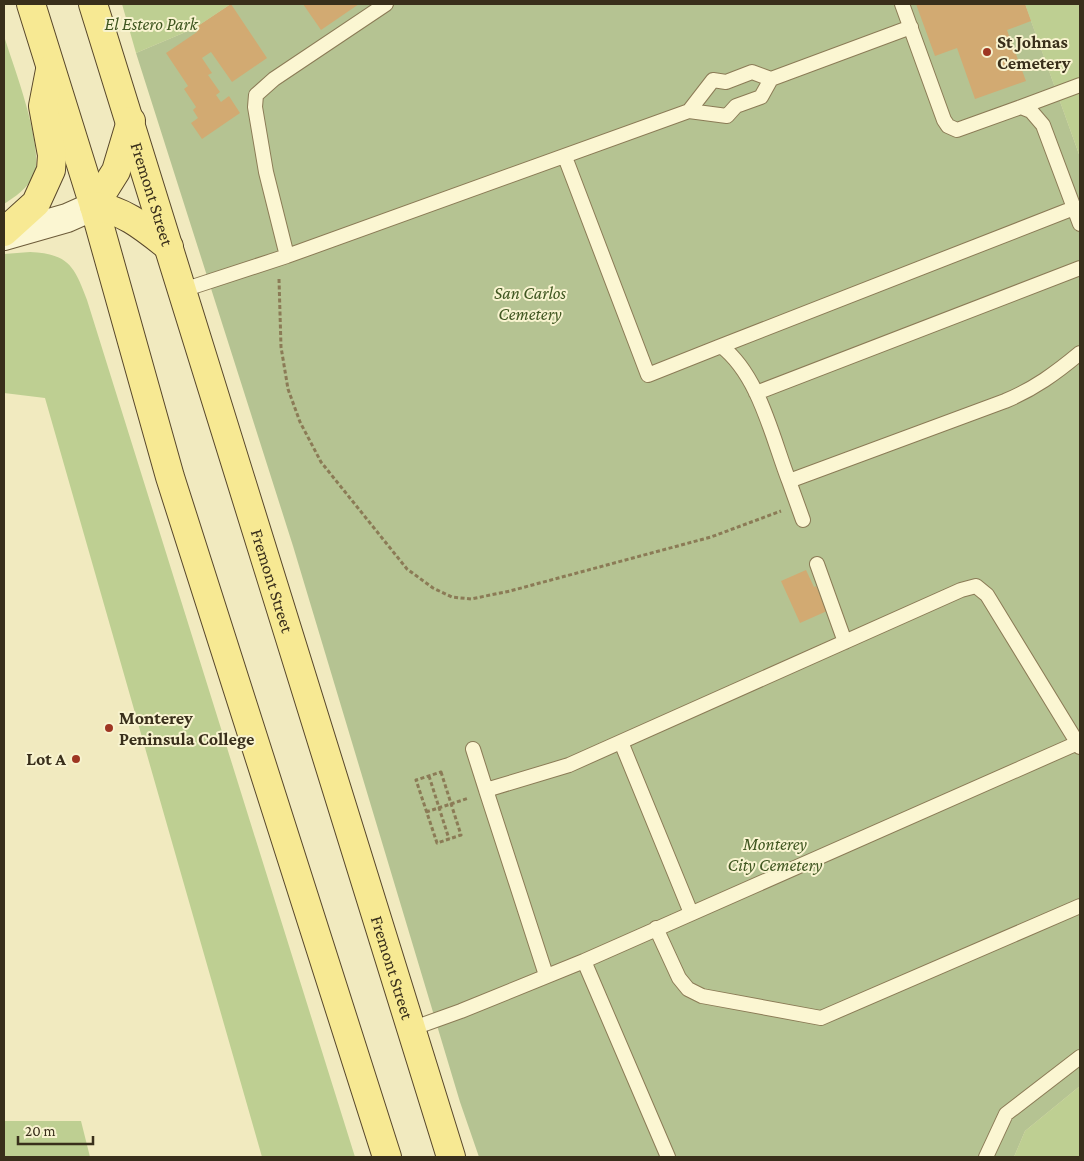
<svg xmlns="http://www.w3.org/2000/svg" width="1084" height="1161" viewBox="0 0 1084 1161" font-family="'Crimson Pro',serif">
<rect width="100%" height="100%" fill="#f1eabf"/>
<!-- green -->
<path fill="#becf92" d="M122,4H231L195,28L136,53Z
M1025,4H1080V157L1031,21Z
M4,36C13,65 45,148 34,175C28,188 15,197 4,204Z
M30,252C68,254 74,265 87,300L355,1157H262L45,398L4,393V254Z
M1080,1086V1157H1014L1025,1131Z
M4,1121H81L90,1157H4Z"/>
<!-- cemetery -->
<path fill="#b5c392" d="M231,4H1025L1080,157V1086L1025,1131L1014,1157H479L460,1102L293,546L136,53L195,28Z"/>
<!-- building -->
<path fill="#d2aa72" d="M231,4L267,58L232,82L211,52L202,58L212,73L208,75L220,92L216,95L221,102L229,96L240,113L202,139L191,123L198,118L193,110L196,107L184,89L188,86L166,53L197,32L195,28Z
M303,4H359L321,30Z
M916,4H1025L1031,21L1007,30L1026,81L975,99L957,48L935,56Z
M806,570L814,587L816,586L827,611L800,623L781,581Z"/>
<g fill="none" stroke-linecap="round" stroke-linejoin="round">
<!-- lane casing -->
<g stroke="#8b7b56" stroke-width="16">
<path id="lane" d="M902,4L944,120L948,126L957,130L1021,107L1031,111L1043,125L1080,224
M1021,107L1080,85
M689,111L713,80L726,82L752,72L771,79
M565,157L648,375L721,346C759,375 772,437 789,481L1005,401C1034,389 1056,373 1080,353
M287,256L266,172L255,107L256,95L274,79L386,4
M183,290L287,256L689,111L727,116L736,106L761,97L771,79L911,27
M721,346L1074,208
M756,393L1080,268
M789,481L803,520
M817,564L845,642
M621,742L691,913
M473,749L486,790
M656,928L679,978L688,989L702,996L821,1018L1080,906
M584,961L668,1157
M546,975L486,790L569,765L961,590L976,586L987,595L1080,747
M411,1029L461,1011L584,961L1080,742
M986,1157L1006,1114L1080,1057"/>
</g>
<!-- secondary casing -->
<g stroke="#6c5b39" stroke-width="30">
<path id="secondary" d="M4,236L67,218L94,206"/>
</g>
<!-- primary casing -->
<g stroke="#58472b" stroke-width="30">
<g id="primary">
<path d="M31,4L94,206L170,477L387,1157"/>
<path id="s1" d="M93,4L451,1157"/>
<path d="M94,206L116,171L131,121"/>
<path d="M94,206C124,210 145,228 169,247"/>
<path d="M4,232L36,203L51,170L52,155L43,106L50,70"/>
</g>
</g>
<!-- path -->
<path stroke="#8b7b56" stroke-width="3" stroke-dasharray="4 2.5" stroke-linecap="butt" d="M279,279L281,347L288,389L300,422L321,462L407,569L433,588L452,597L471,599L510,591L711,537L781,511
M441,772L461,835L437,843L416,780Z
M429,776L449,839
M426,812L469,798"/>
<!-- lane -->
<use href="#lane" stroke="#fbf6d2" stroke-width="14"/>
<!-- secondary -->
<use href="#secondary" stroke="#fbf6d2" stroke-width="28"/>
<!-- primary -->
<use href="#primary" stroke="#f7e993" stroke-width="28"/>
</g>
<!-- markers -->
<g fill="#9e3622" stroke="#f8f3cf" stroke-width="2">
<circle cx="987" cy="52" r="5"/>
<circle cx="109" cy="728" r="5"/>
<circle cx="76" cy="759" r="5"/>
</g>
<g text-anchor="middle" stroke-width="4" stroke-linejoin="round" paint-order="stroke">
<!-- park labels -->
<g font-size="18" font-style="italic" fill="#405721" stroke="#f8f3cf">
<text x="151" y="30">El Estero Park</text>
<text x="530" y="299">San Carlos<tspan x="530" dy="21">Cemetery</tspan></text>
<text x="775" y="850">Monterey<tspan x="775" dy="21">City Cemetery</tspan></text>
</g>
<!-- poi labels -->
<g font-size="18" font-weight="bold" fill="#392f1b" stroke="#f8f3cf" text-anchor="start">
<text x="997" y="48">St Johnas<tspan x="997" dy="21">Cemetery</tspan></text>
<text x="119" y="724">Monterey<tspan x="119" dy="21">Peninsula College</tspan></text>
<text x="66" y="765" text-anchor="end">Lot A</text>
</g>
<!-- street labels -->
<g font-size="18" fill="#392f1b" stroke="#f8f3cf">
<text dy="6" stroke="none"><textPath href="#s1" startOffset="199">Fremont Street</textPath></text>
<text dy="6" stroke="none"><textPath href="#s1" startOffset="604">Fremont Street</textPath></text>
<text dy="6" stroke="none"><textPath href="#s1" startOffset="1009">Fremont Street</textPath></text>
</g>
</g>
<!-- border -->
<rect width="1084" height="1161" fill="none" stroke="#392f1b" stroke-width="10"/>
<!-- scale -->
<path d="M18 1136v8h75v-8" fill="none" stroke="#392f1b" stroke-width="2.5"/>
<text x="25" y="1136" font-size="15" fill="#392f1b" stroke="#f8f3cf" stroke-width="4" paint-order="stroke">20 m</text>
</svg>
